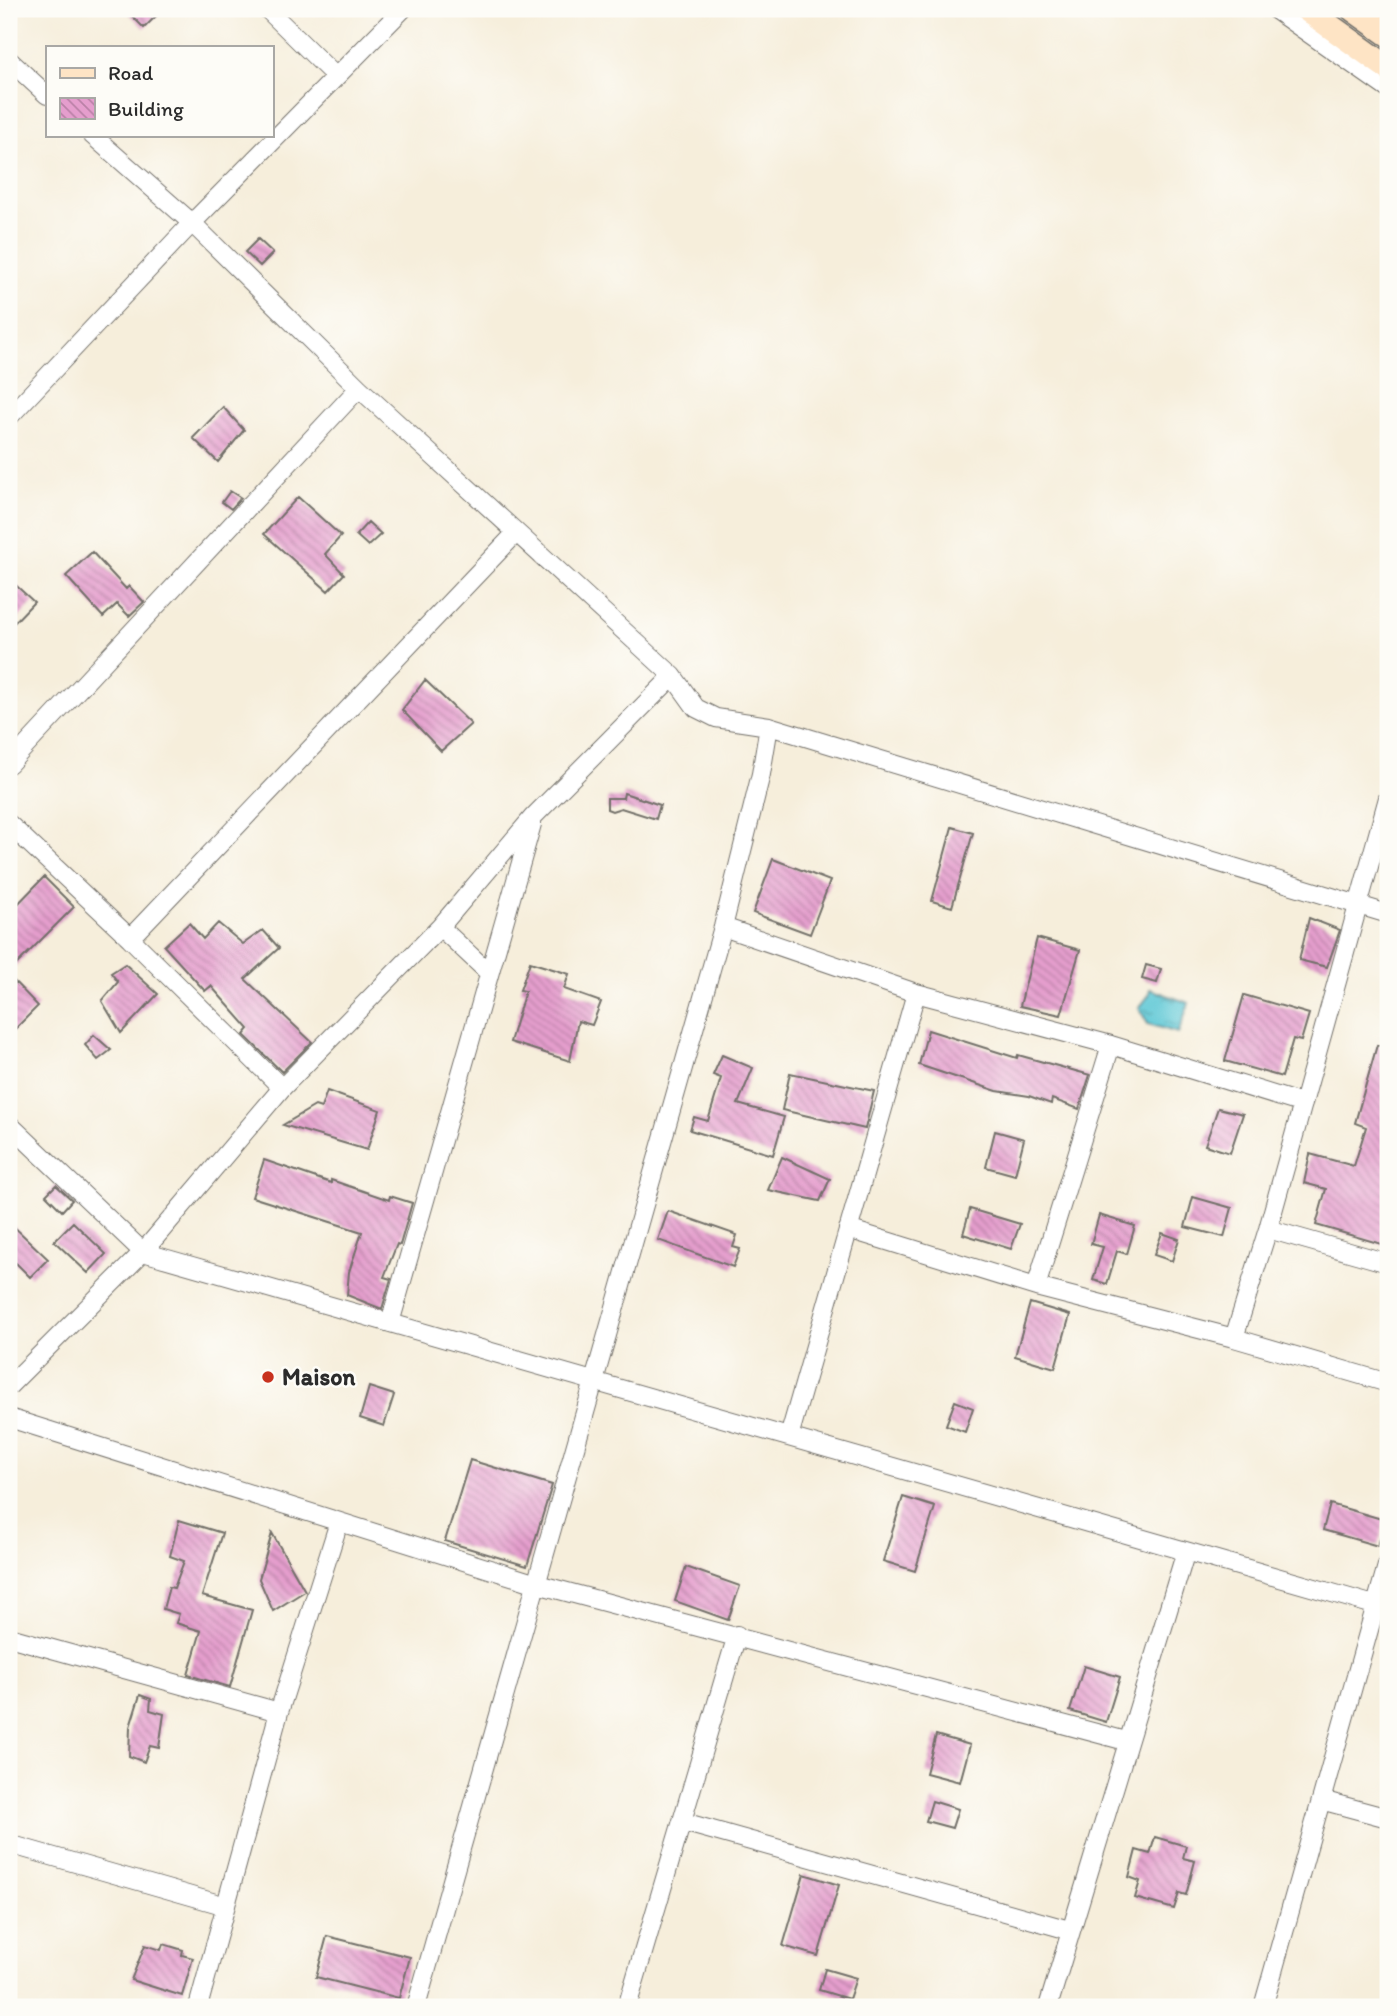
<svg xmlns="http://www.w3.org/2000/svg" width="1397" height="2016" viewBox="0 0 1397 2016" font-family="Itim,sans-serif">
<defs>
<pattern id="water-ripples" width="26" height="14" patternUnits="userSpaceOnUse" patternTransform="scale(1.75)"><rect width="26" height="14" fill="#5cc7d5"/><path d="M2 4q2-2 4 0t4 0M15 11q2-2 4 0t4 0" fill="none" stroke="#4ca2ad"/></pattern>
<pattern id="building-back-hatch" width="6" height="6" patternUnits="userSpaceOnUse" patternTransform="scale(1.75)"><rect width="6" height="6" fill="#e59ecd"/><path d="M-1 5l2 2M0 0l6 6M5-1l2 2" fill="none" stroke="#ba81a7"/></pattern>
</defs>
<rect width="100%" height="100%" fill="#fdfcf7"/>
<filter id="ink" filterUnits="userSpaceOnUse"><feTurbulence type="fractalNoise" baseFrequency=".0143" numOctaves="2"/><feDisplacementMap in="SourceGraphic" scale="14" xChannelSelector="R" yChannelSelector="G"/><feConvolveMatrix kernelMatrix="1 2 1 2 8 2 1 2 1" color-interpolation-filters="sRGB"/></filter>
<filter id="wash" filterUnits="userSpaceOnUse"><feTurbulence type="fractalNoise" baseFrequency=".00686" numOctaves="4" result="noise"/><feDisplacementMap in="SourceGraphic" scale="28" xChannelSelector="R" yChannelSelector="G"/><feGaussianBlur stdDeviation="1.57" result="paint"/><feColorMatrix in="noise" values="0 0 0 0 0 0 0 0 0 0 0 0 0 0 0 0 0 1.4 0 .05"/><feComposite in="paint" operator="in"/></filter>
<g filter="url(#wash)">
<rect width="100%" height="100%" fill="#f6eedb"/>
<!-- water -->
<path fill="url(#water-ripples)" stroke="#447980" stroke-width="2" d="M1150,989L1189,1003L1178,1033L1148,1024L1139,1008L1149,995Z"/>
<g id="blocks">
<!-- building -->
<path fill="url(#building-back-hatch)" d="M125,9H163L144,28Z
M258,239L273,253L260,266L245,252Z
M223,407L244,430L218,462L193,438Z
M230,491L241,498L231,509L222,502Z
M298,497L341,536L325,554L344,574L328,591L264,534Z
M368,522L381,534L368,546L356,535Z
M92,552L126,589L129,586L144,602L129,616L117,604L103,617L66,576Z
M9,579L34,602L9,628Z
M425,680L471,724L441,751L402,710Z
M624,793L660,805L656,819L621,808L612,811L607,809V798H623Z
M952,827L973,833L952,907L932,901Z
M773,859L830,881L810,934L753,913Z
M44,877L74,907L9,972V913Z
M1309,918L1340,930L1327,967L1299,960Z
M189,923L203,939L218,923L243,944L263,930L279,948L245,979L312,1042L282,1072L244,1035L249,1029L211,986L205,991L164,946Z
M1037,938L1080,950L1061,1015L1020,1006Z
M530,962L569,974L564,989L601,1002L592,1025L578,1021L570,1061L510,1042L525,991L520,990Z
M125,964L158,994L121,1033L102,1001L118,982L111,973Z
M1146,965L1161,969L1157,983L1142,979Z
M9,976L38,1006L9,1035Z
M1244,995L1309,1014L1301,1041L1293,1039L1282,1077L1225,1061Z
M928,1030L1017,1058L1018,1055L1090,1075L1079,1109L1052,1099L1051,1104L1029,1096L997,1091L919,1065Z
M94,1035L111,1050L98,1060L85,1045Z
M1377,1045L1388,1048V1246L1316,1225L1326,1189L1304,1183L1310,1154L1354,1166L1366,1127L1355,1123Z
M722,1055L753,1068L738,1104L784,1117L773,1155L690,1130L694,1117L708,1121L721,1078L713,1075Z
M790,1073L874,1091L865,1129L782,1110Z
M327,1091L380,1110L367,1150L283,1125L315,1106L321,1108Z
M1218,1108L1243,1114L1230,1153L1205,1145Z
M995,1131L1024,1139L1015,1175L986,1167Z
M782,1157L830,1179L820,1201L768,1190Z
M264,1160L331,1183V1180L389,1200L390,1196L412,1203L400,1245L397,1244L384,1277L391,1279L382,1309L347,1295L349,1272L362,1232L252,1197Z
M56,1185L72,1200L62,1211L46,1195Z
M1193,1197L1232,1208L1224,1237L1185,1227Z
M970,1209L1020,1224L1011,1249L963,1234Z
M668,1211L737,1235L733,1247L740,1249L733,1267L658,1240Z
M1099,1215L1135,1226L1127,1254L1117,1251L1107,1284L1093,1280L1103,1247L1091,1244Z
M9,1222L48,1259L30,1277L16,1263L9,1272Z
M73,1222L106,1254L88,1273L54,1241Z
M1162,1233L1179,1239L1172,1261L1154,1255Z
M1030,1303L1070,1315L1055,1368L1015,1356Z
M369,1387L394,1395L384,1426L360,1418Z
M955,1401L973,1408L965,1432L946,1425Z
M470,1460L552,1485L527,1566L445,1541Z
M903,1497L935,1507L915,1571L883,1561Z
M1330,1504L1385,1520L1378,1546L1323,1530Z
M179,1520L222,1533L202,1596L252,1610L230,1687L188,1675L201,1631L176,1623L179,1614L163,1609L169,1587L174,1588L184,1561L170,1556Z
M272,1533L305,1591L273,1611L259,1579Z
M686,1567L740,1586L728,1620L675,1601Z
M1084,1666L1120,1677L1106,1722L1070,1711Z
M140,1695L151,1699L150,1710L164,1714L159,1748L150,1746L144,1762L129,1756L130,1727Z
M936,1735L970,1745L960,1782L926,1773Z
M932,1801L958,1809L952,1828L926,1821Z
M1155,1837L1186,1846L1183,1858L1195,1861L1186,1895L1179,1893L1174,1909L1135,1898L1140,1881L1129,1877L1136,1850L1150,1854Z
M804,1874L839,1885L818,1956L783,1946Z
M327,1936L410,1957L399,1998L316,1977Z
M163,1944L183,1950L182,1955L193,1958L182,1996L131,1980L145,1945L161,1950Z
M825,1969L856,1978L849,1999L819,1990Z"/>
</g>
</g>
<g filter="url(#ink)">
<use href="#blocks" fill-opacity="0" stroke="#726f69" stroke-width="2"/>
<g fill="none" stroke-linecap="round" stroke-linejoin="round">
<!-- minor casing -->
<g stroke="#726f69" stroke-width="20">
<path id="minor" d="M267,9L336,77
M1274,9L1388,89
M9,60L47,95
M92,135L192,223L359,388L673,676L696,708L716,718L769,726L1388,914
M9,417L192,223L403,9
M9,764L359,388
M9,824L130,938L282,1088
M440,927L489,973
M723,927L916,993L1111,1045L1303,1104
M130,938L516,533
M9,1124L143,1252L1388,1609
M848,1229L1036,1287L1234,1338L1388,1383
M1268,1229L1388,1263
M1036,1287L1111,1045
M390,1323L532,824
M1234,1338L1268,1229L1388,798
M9,1386L143,1252L282,1088L440,927L533,817L673,676
M9,1418L537,1584L1126,1741
M789,1437L916,993
M9,1637L279,1712
M1321,1800L1388,1818
M683,1822L1069,1930
M9,1844L226,1906
M198,2007L279,1712L339,1522
M416,2007L723,927L761,774L769,726
M627,2007L737,1635
M1048,2007L1186,1551
M1263,2007L1388,1562"/>
</g>
<!-- secondary casing -->
<g stroke="#726f69" stroke-width="27">
<path id="secondary" d="M1306,9L1388,68
M1353,9L1388,34"/>
</g>
<!-- minor -->
<use href="#minor" stroke="#fff" stroke-width="18"/>
<!-- secondary -->
<use href="#secondary" stroke="#fee4c5" stroke-width="24"/>
</g>
</g>
<!-- markers -->
<circle fill="#c8321e" stroke="#fdfcf7" stroke-width="2.5" cx="268" cy="1377" r="7"/>
<g text-anchor="middle" stroke-width="5" stroke-linejoin="round" paint-order="stroke">
<!-- poi labels -->
<g font-size="24" font-weight="bold" fill="#2b2b2b" stroke="#fdfcf7" text-anchor="start">
<text x="282" y="1385">Maison</text>
</g>
</g>
<!-- margin -->
<rect width="1397" height="2016" fill="none" stroke="#fdfcf7" stroke-width="35"/>
<!-- legend -->
<rect x="46" y="46" width="228" height="91" fill="#fdfcf7" stroke="#a9a8a5" stroke-width="2"/>
<rect x="60" y="68" width="35" height="10" fill="#fee4c5" stroke="#a9a8a5" stroke-width="2"/>
<text x="108" y="80" font-size="21" fill="#2b2b2b">Road</text>
<rect x="60" y="98" width="35" height="21" fill="url(#building-back-hatch)" stroke="#a9a8a5" stroke-width="2"/>
<text x="108" y="116" font-size="21" fill="#2b2b2b">Building</text>
</svg>
